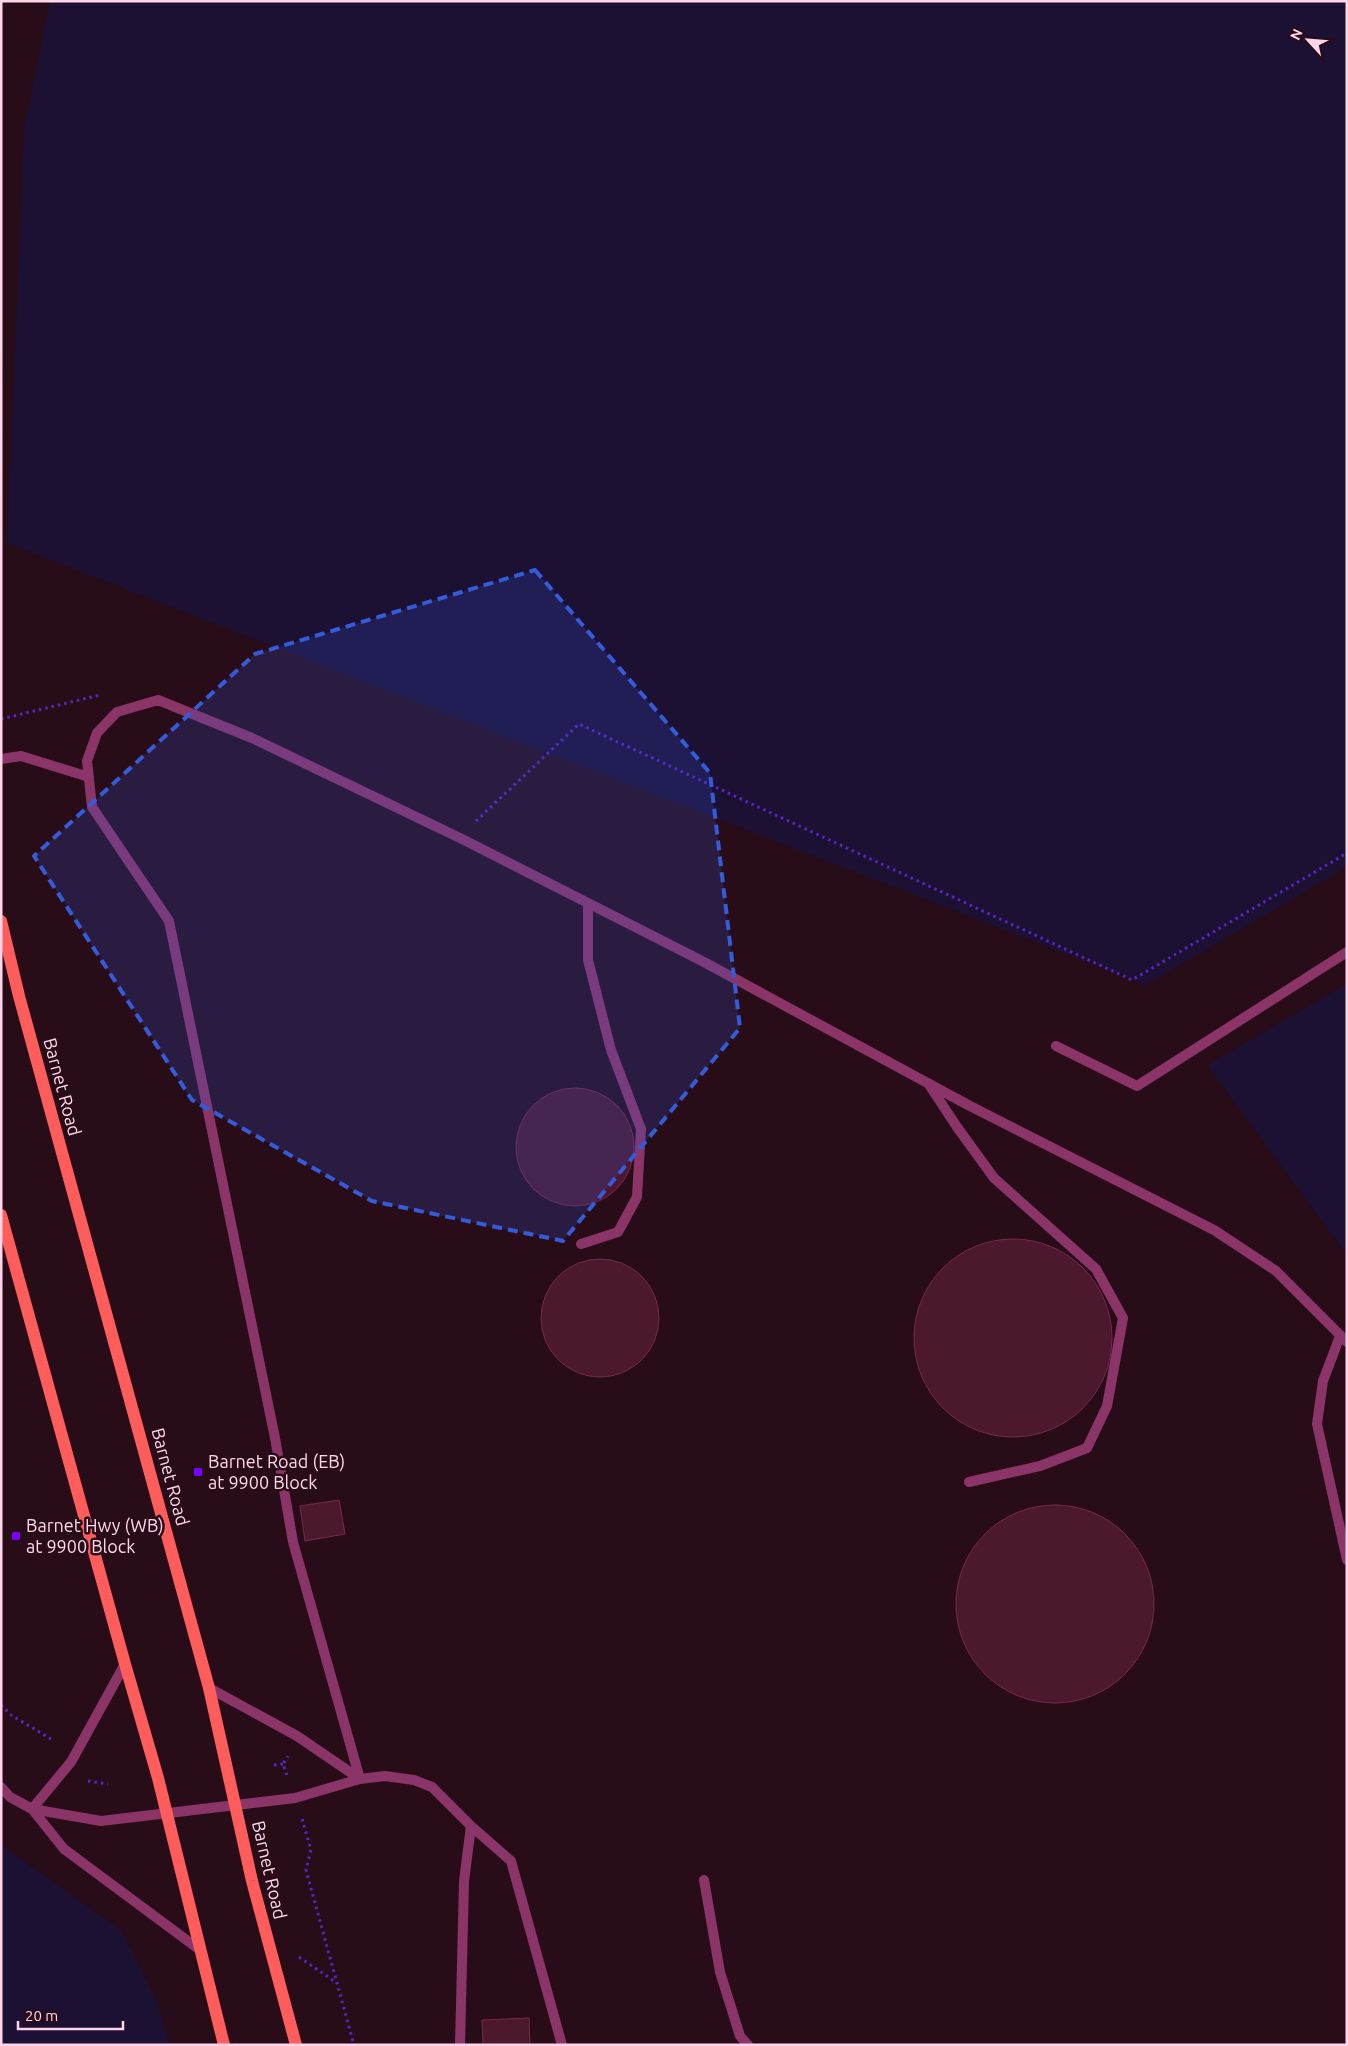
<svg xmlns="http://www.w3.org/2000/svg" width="1348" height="2046" viewBox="0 0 1348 2046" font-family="Ubuntu,sans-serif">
<rect width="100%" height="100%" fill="#280d19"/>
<!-- green -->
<path fill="#1c1033" d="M50,1H1347V867L1146,985L7,543L24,128Z
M1347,984V1255L1207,1065Z
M1,1845L121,1930L156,1999L170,2045H1Z"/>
<!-- building -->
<path fill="#4b182d" stroke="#79284a" d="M516 1147a59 59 0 1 1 118 0a59 59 0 1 1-118 0Z
M914 1338a99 99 0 1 1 198 0a99 99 0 1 1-198 0Z
M541 1318a59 59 0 1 1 118 0a59 59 0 1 1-118 0Z
M339,1500L345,1534L305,1541L300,1506Z
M956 1604a99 99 0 1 1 198 0a99 99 0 1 1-198 0Z
M529,2018L530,2045H483L482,2020Z"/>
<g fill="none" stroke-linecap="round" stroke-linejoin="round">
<!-- path -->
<path stroke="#5825c3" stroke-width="3" stroke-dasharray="2.5 4" stroke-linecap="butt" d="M1,719L100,695
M476,821L579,724L1132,980L1347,853
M1,1705L11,1715L51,1739
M274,1765L283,1764
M287,1775L283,1764L288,1756
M88,1781L108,1784
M302,1819L311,1850L306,1870L354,2045
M299,1957L337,1983"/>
<!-- lane -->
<path stroke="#8b3467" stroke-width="10" d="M1,759L21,756L89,777
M1056,1046L1137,1086L1347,952
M928,1083L957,1127L994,1178L1096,1269L1123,1318L1107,1406L1087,1448L1040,1466L969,1482
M581,1244L618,1232L637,1197L641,1129L611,1050L588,960V903
M1340,1336L1323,1381L1317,1424L1347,1560
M209,1688L297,1736L360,1779
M360,1779L293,1542L275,1438L169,921L92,807L87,761L97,733L117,712L158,700L252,738L462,839L704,962L970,1106L1214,1230L1276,1271L1347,1342
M1,1787L10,1797L32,1809L101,1821L295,1798L360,1779L385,1776L414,1780L432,1787L471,1826L511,1861L562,2045
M32,1809L64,1849L200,1950
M32,1809L71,1762L125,1664
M704,1880L720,1972L740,2036L748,2045
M460,2045L464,1881L471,1826"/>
<!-- primary -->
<path stroke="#ff5d5c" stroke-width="12" d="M1,921L19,996L209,1688L252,1881L296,2045
M1,1215L125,1664L158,1778L224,2045"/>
</g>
<!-- marked area -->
<path fill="#345cda" fill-opacity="0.2" stroke="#345cda" stroke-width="4" stroke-dasharray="10 6" stroke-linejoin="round" d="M535,570L710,773L740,1028L563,1241L372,1201L192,1100L34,856L255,654Z"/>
<!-- markers -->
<g fill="#7b01ff" stroke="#280d19" stroke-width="2">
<rect x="193" y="1467" width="10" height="10" rx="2.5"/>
<rect x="11" y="1531" width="10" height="10" rx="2.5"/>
</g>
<g text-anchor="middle" stroke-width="5" stroke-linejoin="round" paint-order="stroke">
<!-- street labels -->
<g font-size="18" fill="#ffd5ea" stroke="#280d19">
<text transform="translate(62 1087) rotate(75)" y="6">Barnet Road</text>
<text transform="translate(170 1477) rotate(75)" y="6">Barnet Road</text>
<text transform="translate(269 1870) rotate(77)" y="6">Barnet Road</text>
</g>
<!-- poi labels -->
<g font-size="18" fill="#ffd5ea" stroke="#280d19" text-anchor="start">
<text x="208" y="1468">Barnet Road (EB)<tspan x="208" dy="21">at 9900 Block</tspan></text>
<text x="26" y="1532">Barnet Hwy (WB)<tspan x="26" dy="21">at 9900 Block</tspan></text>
</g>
</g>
<!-- border -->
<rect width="1348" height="2046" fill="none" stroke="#ffd5ea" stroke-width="5"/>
<!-- north arrow -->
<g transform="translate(1308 40) rotate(296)" stroke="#280d19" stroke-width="4" paint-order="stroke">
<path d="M0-4L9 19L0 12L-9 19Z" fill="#ffd5ea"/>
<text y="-8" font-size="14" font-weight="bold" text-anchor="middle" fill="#ffd5ea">N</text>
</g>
<!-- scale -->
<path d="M18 2021v8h105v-8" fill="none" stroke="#ffd5ea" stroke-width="2.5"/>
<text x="25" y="2021" font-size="15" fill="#ffd5ea" stroke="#280d19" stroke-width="4" paint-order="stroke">20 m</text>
</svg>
